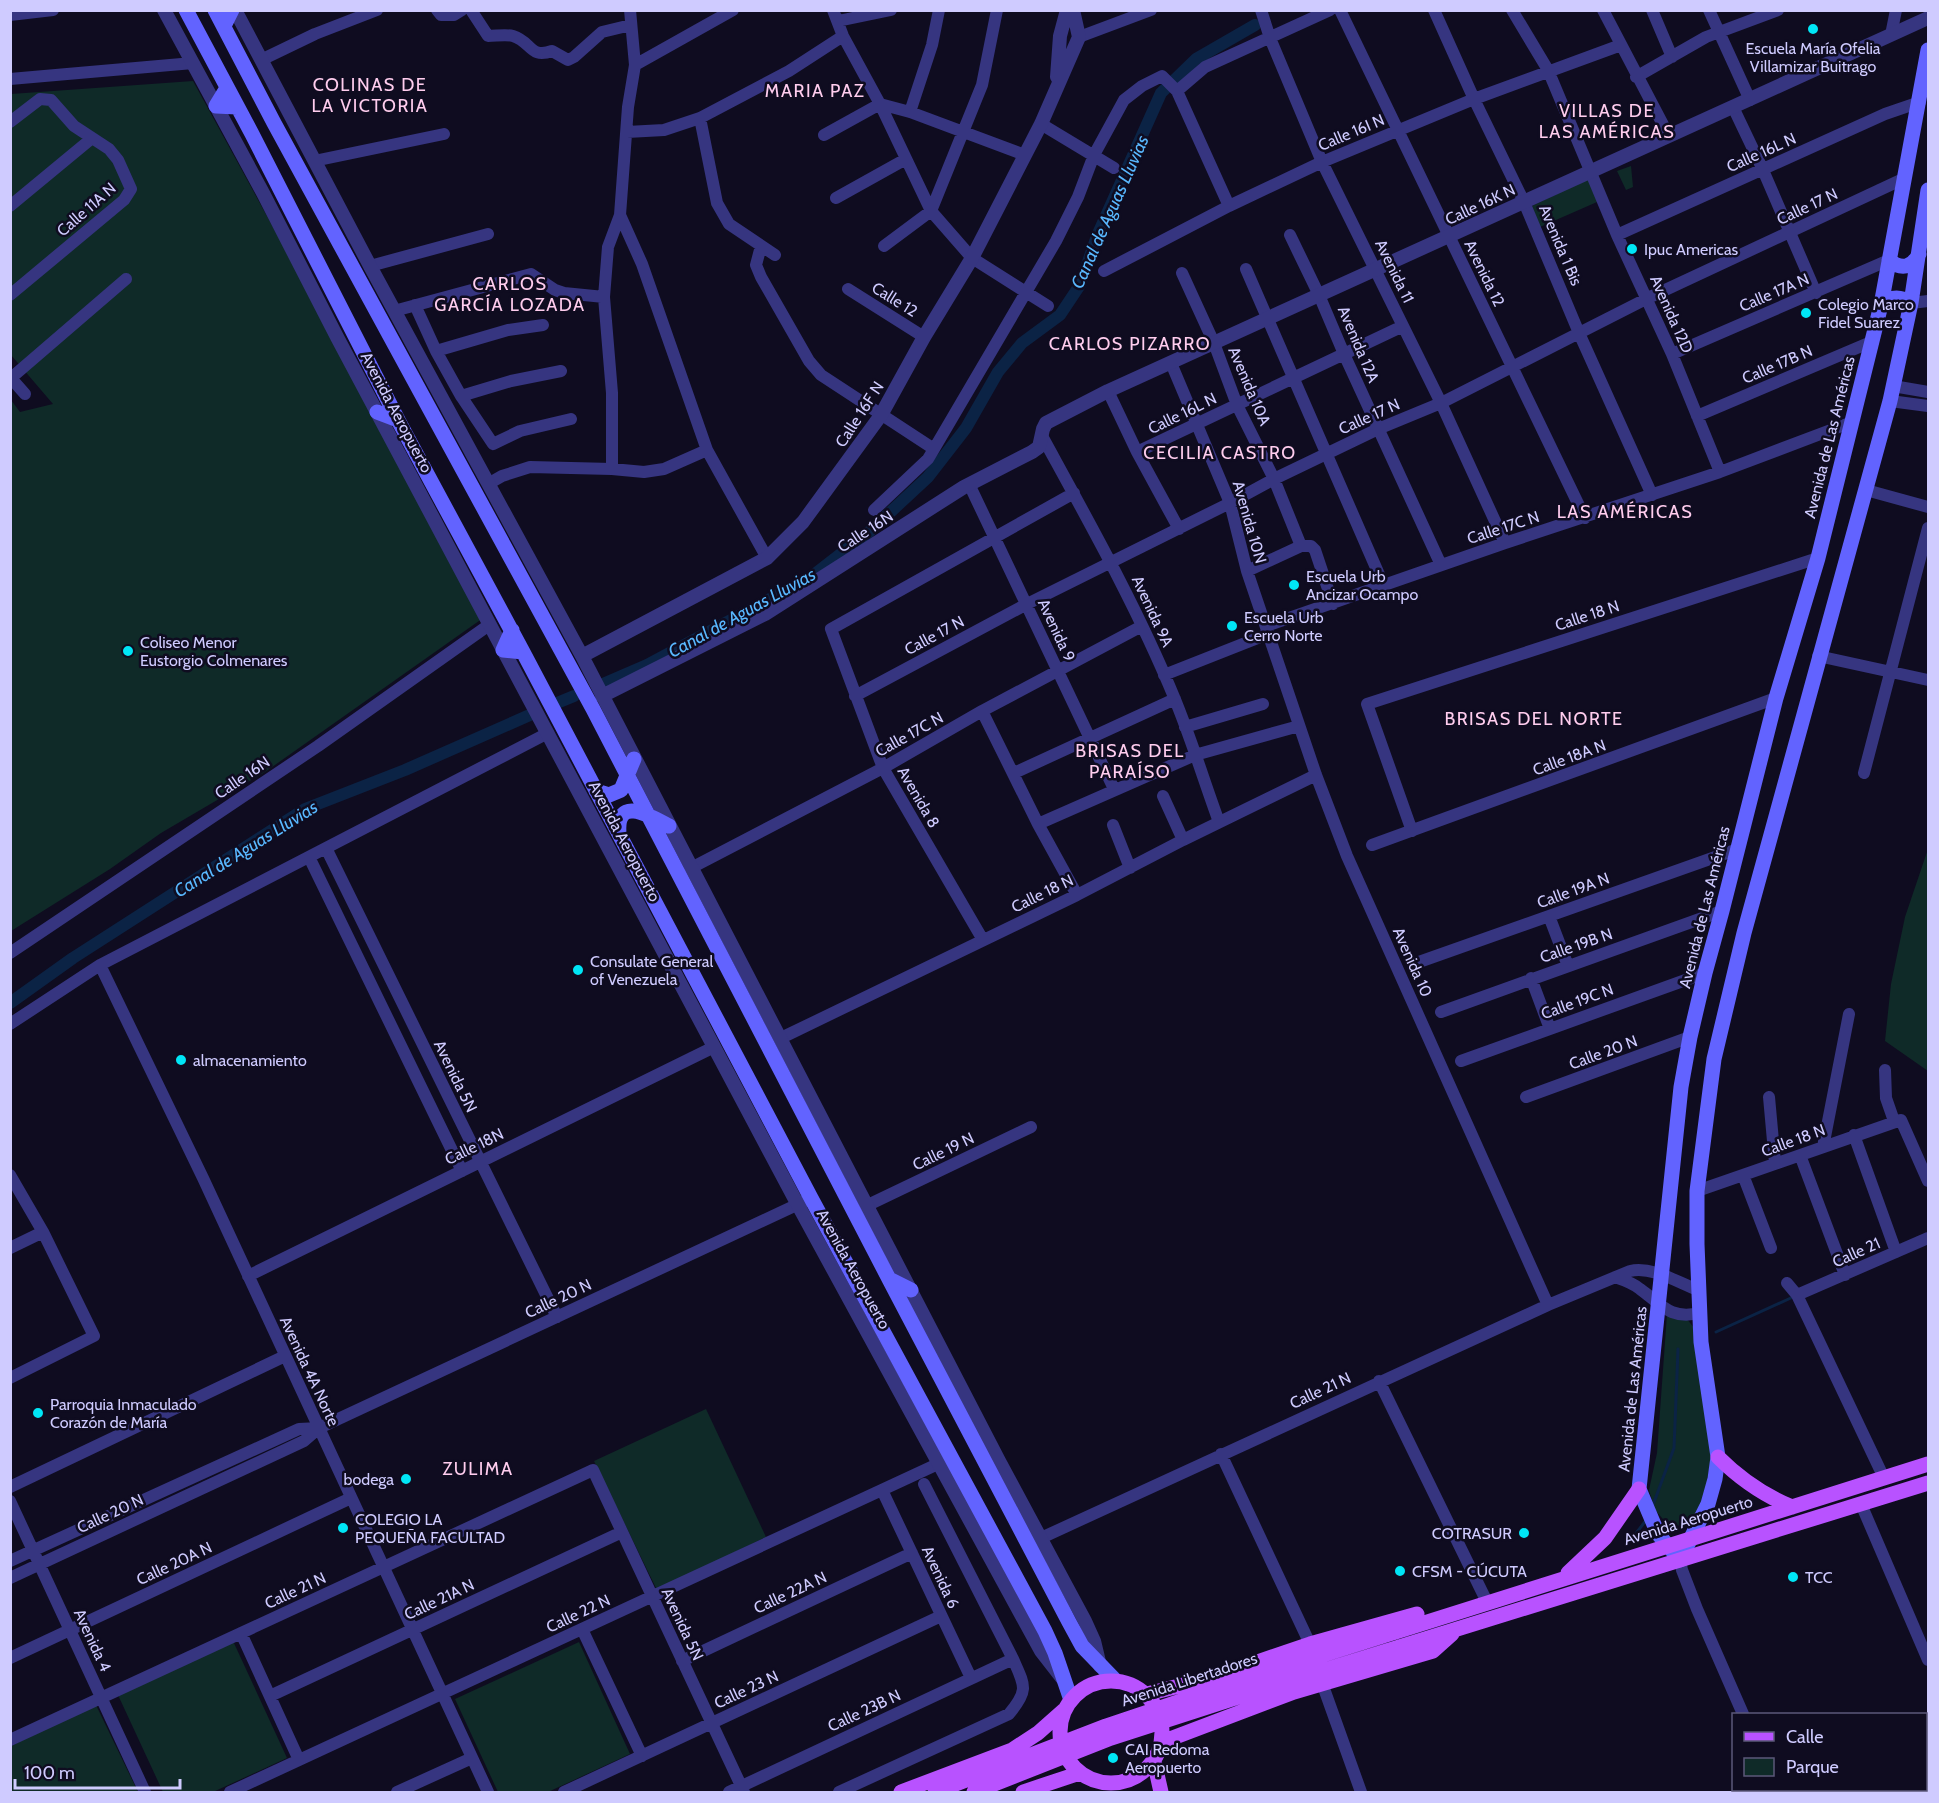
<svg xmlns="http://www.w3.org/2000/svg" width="1939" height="1803" viewBox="0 0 1939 1803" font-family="Cabin,sans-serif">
<rect width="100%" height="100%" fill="#0f0c20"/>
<!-- green -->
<path fill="#0f2a28" d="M193,81L486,616L265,772L161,833L110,869L11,931V400L20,412L53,404L11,355V94Z
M1631,166L1633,187L1626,190L1617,171Z
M1590,178L1597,202L1540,227L1532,206Z
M1928,849V1071L1885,1041L1891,984L1905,917Z
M1667,1314L1687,1319L1698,1333L1713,1446L1704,1499L1689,1525L1669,1526L1655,1510L1649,1490L1657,1453Z
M706,1409L766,1537L657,1590L594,1461Z
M233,1641L287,1758L213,1792H163L118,1695Z
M579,1642L630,1754L548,1792H498L455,1699Z
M96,1705L138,1792H11V1746Z"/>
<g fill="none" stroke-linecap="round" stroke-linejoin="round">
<!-- stream -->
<path stroke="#0b2345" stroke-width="3" d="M1716,1332L1793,1297
M1653,1505L1674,1448L1678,1349
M1627,1545L1647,1519"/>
<!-- canal -->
<path stroke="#0b2345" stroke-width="12" d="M603,684L647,665L811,577L869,532L928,477L966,428L998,372L1022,343L1060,315L1080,285L1097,236L1161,93L1196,59L1255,25
M557,703L574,696
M10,1003L73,958L305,809L405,770L532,714"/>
<!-- minor -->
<path stroke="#363580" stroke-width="12" d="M437,10L441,15H454L462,10
M471,10L488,36C496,36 506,34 513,36C532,42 530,59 552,51L568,60L574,57L602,32L631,25
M833,10L843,36L880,104L931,211L972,258L1048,306
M1261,10L1270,38L1322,162L1441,403L1505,543
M1340,10L1585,518
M1434,10L1474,99L1524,202L1579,333L1652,495
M1512,10L1548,70L1617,235L1672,354L1720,472
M1603,10L1669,136
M1652,10L1672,57
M1709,10L1750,100
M10,15L53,10
M838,21L891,10
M1891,35L1896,10
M1079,37L1151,10
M261,60L315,34L377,10
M635,65L733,10
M1636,77L1706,37L1778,10
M10,79L193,63
M1177,91L1205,67L1330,10
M1733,107L1763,170L1816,293
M910,112L932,45L939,10
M700,118L717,203L729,224L775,255
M10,122L40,99L51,100L74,126L109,149L118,160L131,189L124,200L10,295
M1041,124L1114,168
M627,132L664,130L700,118L789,71L843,36
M824,135L880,104L910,112L1025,155
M314,161L444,134
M836,198L906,159
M10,206L91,139
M620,215L642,264L707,450L767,558
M1290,235L1319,295L1344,354L1441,565
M1617,235L1885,114L1920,102
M761,246L756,265L761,277L809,361L821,375L934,449
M884,246L931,211L982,85L997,10
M370,266L488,234
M1246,269L1384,586
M1104,271L1229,206L1322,162L1474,99L1621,45
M1182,273L1214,343L1237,405L1274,479L1301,546
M848,289L924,337
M1911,303L1928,301
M415,305L436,351L508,330L543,325
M394,311L531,274L555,290L564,293L604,297
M436,351L461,396L511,381L561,371
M1672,354L1889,260
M1171,363L1230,503L1247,571L1316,775L1347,856L1548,1305
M10,377L25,394
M11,378L126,279
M1893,386L1928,392
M1108,391L1137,452L1179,529
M461,396L493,444L520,431L571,419
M1890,401L1928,406
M1697,416L1871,342
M1042,436C1089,522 1137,607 1174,697C1191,738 1204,781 1219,822
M1137,452L1403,326
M612,469V393L604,297L608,247L620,215L628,107L635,65L630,10
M488,484L502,476L530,467L612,469L644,472L664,469L707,450
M969,484L1114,789
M1866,490L1928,507
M874,510L928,459L934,449L1056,241L1078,197L1094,155L1124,100L1142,86L1162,76L1177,91L1229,206
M1247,571L1301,546H1311L1315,550L1333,604
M1266,626L1505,543L1720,472L1852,422
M1818,656L1928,680
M1164,675L1268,634
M855,696L1027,604L1230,503L1274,479L1378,429L1441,403L1648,298L1903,179
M982,711L1038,824L1077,895
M1185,727L1263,704
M1014,773L1175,699
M1864,773L1928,528
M1163,796L1183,840
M1038,824L1195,755L1299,726
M1113,825L1130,868
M1412,831L1367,704L1818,558
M1372,845L1776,698
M326,848L557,1317
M309,857L462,1171
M691,868L883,768L982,711L1142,626
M1549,916L1568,966
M983,940L883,768L831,629L1074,493
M10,953L318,746L489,625
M1419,962L1738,849
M100,965L203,1178L488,1792
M1531,978L1550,1029
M1441,1012L1722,911
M10,1024L100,965L548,733
M781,1038L1077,895L1183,840L1316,775
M1461,1061L1705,973
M1885,1070L1886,1098L1894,1121
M1526,1097L1690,1037
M1769,1097L1775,1163
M1854,1135L1896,1252
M1823,1147L1849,1014
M1800,1155L1845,1275
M10,1175L43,1232L94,1336L10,1378
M1743,1175L1771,1248
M1697,1191L1901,1120L1928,1181
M868,1205L1031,1127
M10,1248L43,1232
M248,1276L714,1047
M1615,1277C1624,1280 1633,1283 1640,1289C1661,1304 1670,1320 1699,1313
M1787,1283L1797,1295L1884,1478
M1797,1295L1928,1238
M1379,1381L1487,1602
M1221,1454L1310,1644
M10,1487L285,1356
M882,1490L971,1678
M10,1501L145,1792
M1861,1504L1928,1660
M1041,1538L1548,1305L1630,1271C1652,1266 1677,1282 1698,1290
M1680,1560L1682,1570L1697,1609L1743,1714
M10,1561L299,1429L319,1428
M10,1578L304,1441L319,1428L805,1201
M582,1629L642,1756
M241,1633L299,1760
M10,1658L351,1498
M682,1661L912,1553
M1322,1683L1361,1792
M270,1696L622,1532
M10,1740L593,1470L744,1792
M1778,1790L1780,1792
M230,1792L940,1463
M397,1792L472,1758
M564,1792L941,1616
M729,1792L1013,1659
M839,1792L1009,1714C1029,1690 1025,1686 1013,1659L924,1484"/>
<!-- tertiary -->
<path stroke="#363580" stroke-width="14" d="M164,10L263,193L337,337L798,1205L1041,1651L1062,1678
M235,10L370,266L582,656L999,1461L1085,1621L1094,1641L1100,1666
M1057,77L1060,36L1067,10
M582,656L767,558L803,522L881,415L924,337L972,258L1041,124L1079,37L1073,10
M602,696L765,614L964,487L1032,452L1039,447L1043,429L1046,423L1108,391L1928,18"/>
<!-- secondary -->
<path stroke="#6263ff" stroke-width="15" d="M186,10L252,134L398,420L523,652L811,1198L1045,1631L1055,1653L1071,1700
M215,10L274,123L593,709L889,1279L1069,1622L1082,1646L1115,1680
M224,26L232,10
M1928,50L1881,305L1818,558L1776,698L1722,911L1705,973L1690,1037L1681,1087L1639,1489L1658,1534L1680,1560L1708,1504L1715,1479L1718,1457L1701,1342L1697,1244V1191L1714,1059L1744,933L1890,401L1911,303L1928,190
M227,88L216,106L237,107
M1889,260C1901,270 1912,268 1919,254
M1881,305C1891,296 1900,296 1911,303
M377,412L398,420
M512,630L503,650L523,652
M596,791L609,795L621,790L634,759
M619,833C616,794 652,817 669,826
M889,1279L911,1290"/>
<!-- primary -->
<path stroke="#b852ff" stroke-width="15" d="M1718,1457C1740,1479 1763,1495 1792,1507
M1568,1573L1605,1538L1639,1489
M1060 1732a51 51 0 1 1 102 0a51 51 0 1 1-102 0Z
M1147,1694L1211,1678L1310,1644L1417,1614
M1162,1742L1294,1692L1433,1651L1452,1634
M1154,1761L1161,1792
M901,1792L1012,1750L1038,1733L1064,1710
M935,1792L1106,1726L1237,1682L1928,1464
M974,1792L1111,1738L1238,1697L1928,1483
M1023,1792L1080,1773"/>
</g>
<!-- markers -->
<g fill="#00e6f6" stroke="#0f0c20" stroke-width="2">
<circle cx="1813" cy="29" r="6"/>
<circle cx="1632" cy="249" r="6"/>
<circle cx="1806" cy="313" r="6"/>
<circle cx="1294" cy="585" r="6"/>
<circle cx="1232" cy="626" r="6"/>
<circle cx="128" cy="651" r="6"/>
<circle cx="578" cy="970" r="6"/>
<circle cx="181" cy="1060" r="6"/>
<circle cx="38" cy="1413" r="6"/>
<circle cx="406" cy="1479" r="6"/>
<circle cx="343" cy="1528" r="6"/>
<circle cx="1524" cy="1533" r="6"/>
<circle cx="1400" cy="1571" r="6"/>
<circle cx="1793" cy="1577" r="6"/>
<circle cx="1113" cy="1758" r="6"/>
</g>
<g text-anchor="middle" stroke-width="5" stroke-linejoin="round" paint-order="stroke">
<!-- poi labels -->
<g font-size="16" fill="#cfcbff" stroke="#0f0c20" text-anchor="start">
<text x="1813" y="54" text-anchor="middle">Escuela María Ofelia<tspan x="1813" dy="18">Villamizar Buitrago</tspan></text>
<text x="1644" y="255">Ipuc Americas</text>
<text x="1818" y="310">Colegio Marco<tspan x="1818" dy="18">Fidel Suarez</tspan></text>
<text x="1306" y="582">Escuela Urb<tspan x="1306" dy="18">Ancizar Ocampo</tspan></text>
<text x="1244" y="623">Escuela Urb<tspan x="1244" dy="18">Cerro Norte</tspan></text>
<text x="140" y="648">Coliseo Menor<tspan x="140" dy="18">Eustorgio Colmenares</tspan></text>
<text x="590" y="967">Consulate General<tspan x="590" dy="18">of Venezuela</tspan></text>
<text x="193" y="1066">almacenamiento</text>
<text x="50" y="1410">Parroquia Inmaculado<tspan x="50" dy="18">Corazón de María</tspan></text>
<text x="394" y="1485" text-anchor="end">bodega</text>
<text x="355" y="1525">COLEGIO LA<tspan x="355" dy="18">PEQUEÑA FACULTAD</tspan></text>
<text x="1512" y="1539" text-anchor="end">COTRASUR</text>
<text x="1412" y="1577">CFSM - CÚCUTA</text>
<text x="1805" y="1583">TCC</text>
<text x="1125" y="1755">CAI Redoma<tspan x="1125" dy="18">Aeropuerto</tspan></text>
</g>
<!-- street labels -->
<g font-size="16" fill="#cfcbff" stroke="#0f0c20">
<text transform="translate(1351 132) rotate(-23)" y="6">Calle 16I N</text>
<text transform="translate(1761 152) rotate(-24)" y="6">Calle 16L N</text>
<text transform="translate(1480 204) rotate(-25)" y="6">Calle 16K N</text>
<text transform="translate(1807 206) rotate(-25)" y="6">Calle 17 N</text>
<text transform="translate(86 209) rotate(-41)" y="6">Calle 11A N</text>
<text transform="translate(1561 245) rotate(67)" y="6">Avenida 1 Bis</text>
<text transform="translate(1395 271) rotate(64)" y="6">Avenida 11</text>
<text transform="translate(1485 273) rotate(64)" y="6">Avenida 12</text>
<text transform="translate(1774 292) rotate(-23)" y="6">Calle 17A N</text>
<text transform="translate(895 299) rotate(32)" y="6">Calle 12</text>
<text transform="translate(1672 314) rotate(66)" y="6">Avenida 12D</text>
<text transform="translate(1359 344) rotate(67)" y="6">Avenida 12A</text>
<text transform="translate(1777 364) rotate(-23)" y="6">Calle 17B N</text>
<text transform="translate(1250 386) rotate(67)" y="6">Avenida 10A</text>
<text transform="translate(397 412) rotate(62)" y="6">Avenida Aeropuerto</text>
<text transform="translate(1182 413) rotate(-26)" y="6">Calle 16L N</text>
<text transform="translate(859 414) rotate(-57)" y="6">Calle 16F N</text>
<text transform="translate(1369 416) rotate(-24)" y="6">Calle 17 N</text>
<text transform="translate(1829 437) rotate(-76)" y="6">Avenida de Las Américas</text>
<text transform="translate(1250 522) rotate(74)" y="6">Avenida 10N</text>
<text transform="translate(1503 527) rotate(-18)" y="6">Calle 17C N</text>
<text transform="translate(865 531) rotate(-33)" y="6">Calle 16N</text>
<text transform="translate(1153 611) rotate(65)" y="6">Avenida 9A</text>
<text transform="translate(1587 615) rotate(-18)" y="6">Calle 18 N</text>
<text transform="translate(1057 630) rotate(65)" y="6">Avenida 9</text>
<text transform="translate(934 635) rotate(-28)" y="6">Calle 17 N</text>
<text transform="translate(909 734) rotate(-29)" y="6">Calle 17C N</text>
<text transform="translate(1569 757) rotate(-20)" y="6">Calle 18A N</text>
<text transform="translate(242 777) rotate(-34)" y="6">Calle 16N</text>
<text transform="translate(919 797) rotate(60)" y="6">Avenida 8</text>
<text transform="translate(625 841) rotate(62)" y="6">Avenida Aeropuerto</text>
<text transform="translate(1573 890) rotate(-20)" y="6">Calle 19A N</text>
<text transform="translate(1042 893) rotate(-26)" y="6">Calle 18 N</text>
<text transform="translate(1704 907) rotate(-76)" y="6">Avenida de Las Américas</text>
<text transform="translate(1576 945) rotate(-19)" y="6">Calle 19B N</text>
<text transform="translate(1413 962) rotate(66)" y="6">Avenida 10</text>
<text transform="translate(1577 1001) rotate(-20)" y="6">Calle 19C N</text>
<text transform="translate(1603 1052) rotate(-20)" y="6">Calle 20 N</text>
<text transform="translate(456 1076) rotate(64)" y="6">Avenida 5N</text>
<text transform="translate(1793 1140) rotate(-20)" y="6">Calle 18 N</text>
<text transform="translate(474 1146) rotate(-26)" y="6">Calle 18N</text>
<text transform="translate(943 1151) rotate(-26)" y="6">Calle 19 N</text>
<text transform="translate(1856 1252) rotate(-24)" y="6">Calle 21</text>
<text transform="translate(854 1269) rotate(61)" y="6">Avenida Aeropuerto</text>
<text transform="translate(558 1298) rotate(-25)" y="6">Calle 20 N</text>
<text transform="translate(310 1371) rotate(65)" y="6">Avenida 4A Norte</text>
<text transform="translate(1632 1389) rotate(-84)" y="6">Avenida de Las Américas</text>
<text transform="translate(1320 1390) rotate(-25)" y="6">Calle 21 N</text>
<text transform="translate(110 1513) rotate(-25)" y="6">Calle 20 N</text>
<text transform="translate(1688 1520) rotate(-17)" y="6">Avenida Aeropuerto</text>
<text transform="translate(174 1563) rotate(-25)" y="6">Calle 20A N</text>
<text transform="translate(941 1577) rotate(65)" y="6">Avenida 6</text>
<text transform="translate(295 1590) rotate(-25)" y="6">Calle 21 N</text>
<text transform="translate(790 1592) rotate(-25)" y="6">Calle 22A N</text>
<text transform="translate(439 1599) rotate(-25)" y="6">Calle 21A N</text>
<text transform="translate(578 1613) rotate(-25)" y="6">Calle 22 N</text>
<text transform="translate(683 1624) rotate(65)" y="6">Avenida 5N</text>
<text transform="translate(93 1640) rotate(65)" y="6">Avenida 4</text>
<text transform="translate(1189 1679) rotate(-18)" y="6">Avenida Libertadores</text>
<text transform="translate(746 1689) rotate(-25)" y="6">Calle 23 N</text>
<text transform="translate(864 1710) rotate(-25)" y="6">Calle 23B N</text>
</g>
<!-- neighbourhood labels -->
<g font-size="18" letter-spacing="1.5" fill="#ffcdee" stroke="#0f0c20">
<text x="370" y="91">COLINAS DE<tspan x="370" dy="21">LA VICTORIA</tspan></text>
<text x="815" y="97">MARIA PAZ</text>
<text x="1607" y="117">VILLAS DE<tspan x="1607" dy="21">LAS AMÉRICAS</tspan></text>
<text x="510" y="290">CARLOS<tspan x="510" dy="21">GARCÍA LOZADA</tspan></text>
<text x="1130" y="350">CARLOS PIZARRO</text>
<text x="1220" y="459">CECILIA CASTRO</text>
<text x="1625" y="518">LAS AMÉRICAS</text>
<text x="1534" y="725">BRISAS DEL NORTE</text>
<text x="1130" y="757">BRISAS DEL<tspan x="1130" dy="21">PARAÍSO</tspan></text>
<text x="478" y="1475">ZULIMA</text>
</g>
<!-- water labels -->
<g font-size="18" font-style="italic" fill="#59b8ff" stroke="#0f0c20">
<text transform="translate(1110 212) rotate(-66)" y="6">Canal de Aguas Lluvias</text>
<text transform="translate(742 613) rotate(-29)" y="6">Canal de Aguas Lluvias</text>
<text transform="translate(246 849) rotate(-32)" y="6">Canal de Aguas Lluvias</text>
</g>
</g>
<!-- border -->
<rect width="1939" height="1803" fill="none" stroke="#cfcbff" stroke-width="24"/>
<!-- legend -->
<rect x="1732" y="1713" width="195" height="78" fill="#0f0c20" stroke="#5c5879" stroke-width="1.5"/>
<rect x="1744" y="1732" width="30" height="9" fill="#b852ff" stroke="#5c5879" stroke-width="1.5"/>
<text x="1786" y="1743" font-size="18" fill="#cfcbff">Calle</text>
<rect x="1744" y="1758" width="30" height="18" fill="#0f2a28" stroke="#5c5879" stroke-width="1.5"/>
<text x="1786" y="1773" font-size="18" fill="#cfcbff">Parque</text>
<!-- scale -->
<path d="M15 1779v9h165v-9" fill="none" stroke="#cfcbff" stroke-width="3"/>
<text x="24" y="1779" font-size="18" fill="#cfcbff" stroke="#0f0c20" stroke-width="4.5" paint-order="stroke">100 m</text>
</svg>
